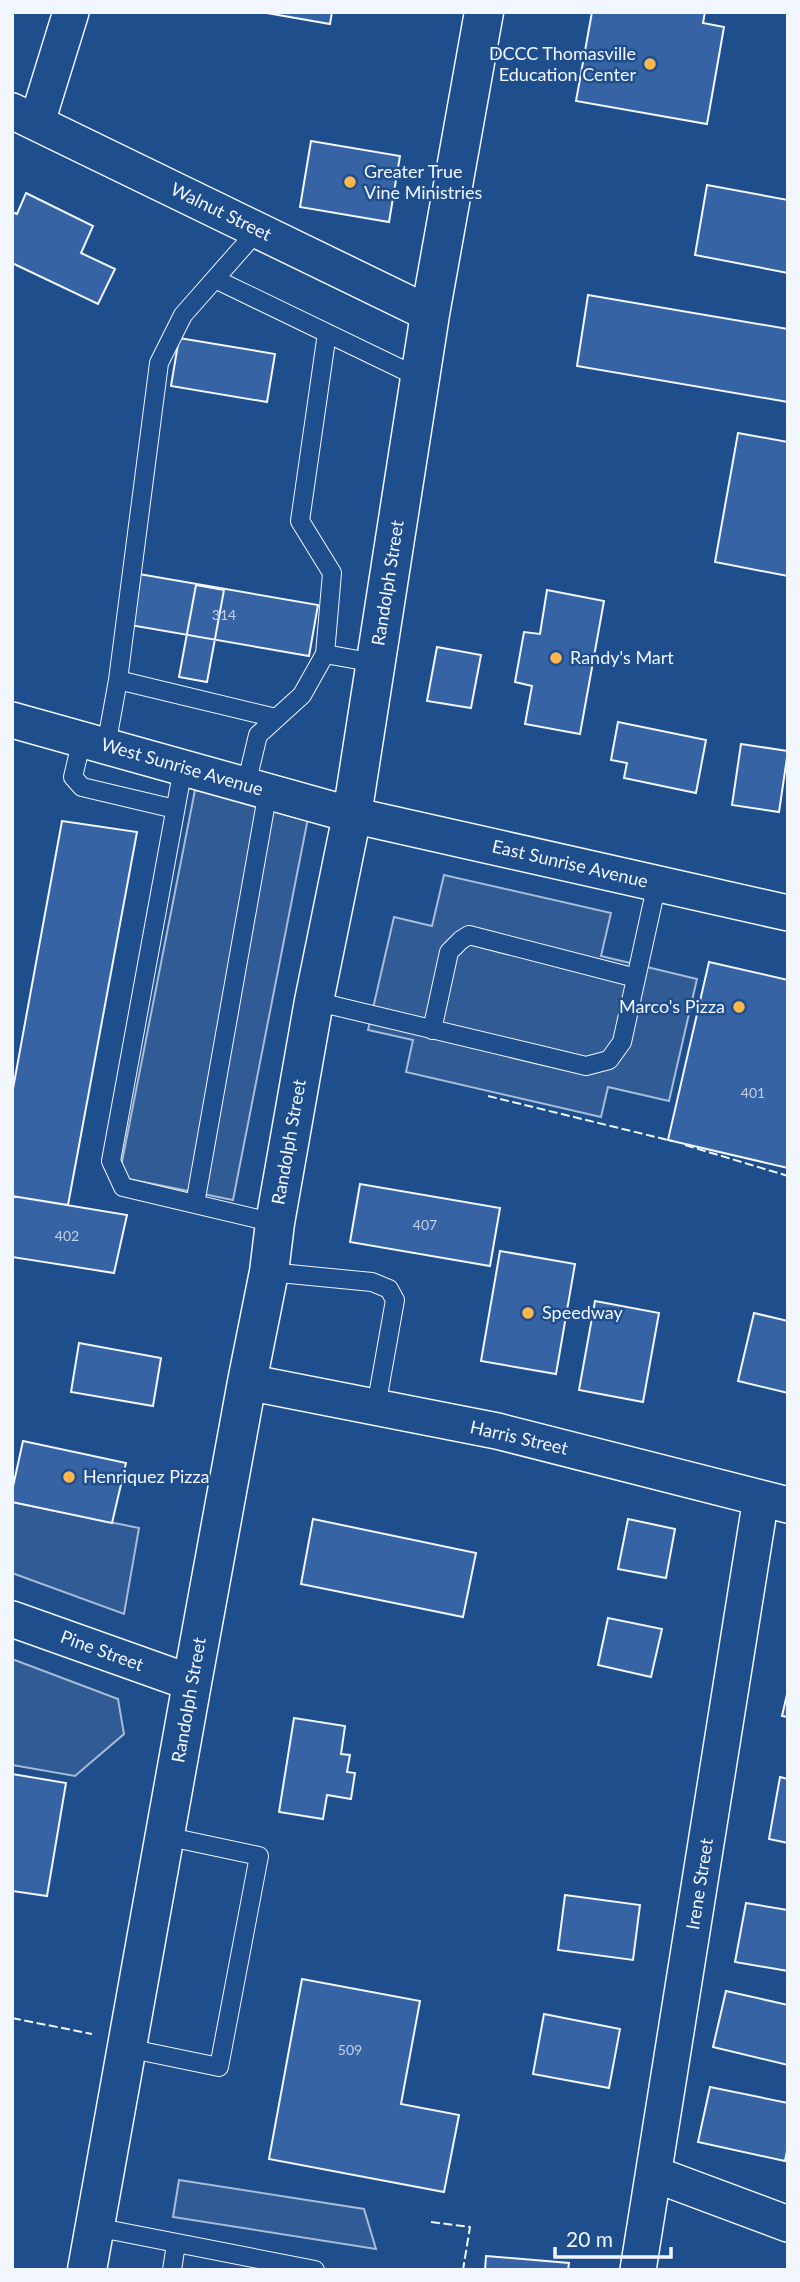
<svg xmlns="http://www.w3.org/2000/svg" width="800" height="2282" viewBox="0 0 800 2282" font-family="Lato,sans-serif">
<rect width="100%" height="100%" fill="#1f4e8c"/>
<!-- parking -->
<path fill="#305b95" stroke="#a8bbd7" stroke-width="2" d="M195,790L309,813L233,1200L119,1177Z
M444,875L611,913L601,956L697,979L669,1101L608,1087L601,1117L406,1072L413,1040L368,1030L394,917L432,926Z
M12,1502L139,1528L124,1614L12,1573Z
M12,1659L118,1699L124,1734L75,1776L12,1765Z
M179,2180L364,2209L376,2249L173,2217Z"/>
<!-- building -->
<path fill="#3563a3" stroke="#f2f6ff" stroke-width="2" d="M261,12H332L330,24Z
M592,12H705L703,23L724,27L707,124L576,101Z
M311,141L400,156L389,222L300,207Z
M707,185L788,200V273L695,255Z
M26,193L93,226L81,253L115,269L98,304L12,263V212L17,214Z
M588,295L788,329V402L577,366Z
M179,338L275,354L267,402L171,386Z
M738,433L788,442V576L715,562Z
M139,574L318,605L309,656L130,625Z
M196,585L224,590L207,682L179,677Z
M547,590L604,601L580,734L525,724L532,686L515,682L524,632L540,634Z
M437,647L481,655L471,708L427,701Z
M618,722L706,740L696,793L624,778L627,763L611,760Z
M741,744L788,751L779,812L732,805Z
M62,821L137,832L68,1205L12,1196V1094Z
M709,962L788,980V1168L668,1140Z
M360,1184L500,1208L490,1266L350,1242Z
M12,1196L127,1215L114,1273L12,1257Z
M500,1251L575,1264L556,1374L481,1361Z
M595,1301L659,1313L643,1402L579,1390Z
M754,1313L788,1321V1393L738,1381Z
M79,1343L161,1358L153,1406L71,1392Z
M23,1441L126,1463L112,1523L12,1502V1491Z
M313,1519L476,1553L463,1617L301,1584Z
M628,1519L675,1529L666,1578L618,1569Z
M608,1618L662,1629L651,1677L598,1665Z
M788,1690V1717L782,1716Z
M294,1718L345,1726L341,1754L350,1755L347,1772L355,1773L351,1799L327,1795L323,1819L279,1812Z
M12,1774L66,1783L47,1896L12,1891Z
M780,1777L788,1779V1843L769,1839Z
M565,1895L640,1905L633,1960L558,1950Z
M746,1903L788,1910V1971L735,1962Z
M302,1979L420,2001L401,2104L459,2115L444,2192L269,2159Z
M726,1991L788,2005V2065L713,2047Z
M544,2014L620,2029L609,2088L533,2074Z
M710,2087L788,2103V2146L785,2161L698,2142Z
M486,2256L569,2263L568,2270H485Z"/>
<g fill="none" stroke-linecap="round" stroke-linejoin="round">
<!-- lane casing -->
<g stroke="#f2f6ff" stroke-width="20">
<path id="lane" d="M215,279L420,378
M325,654L375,663
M118,680L276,718
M82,739L73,777L82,787L175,809
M106,746L118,680L159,363L183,315L258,230
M183,768L111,1161L123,1187L275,1223
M246,785L258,735L302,695L325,654L332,573L300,521L327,333
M314,1001L586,1066L609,1060L622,1042L657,883
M432,1030L449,952L461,940L469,935L636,978
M195,1204L268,791
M269,1272L372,1282L389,1289L395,1300L376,1407
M127,2048L219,2067L259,1856L165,1836
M95,2227L315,2270
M172,2270L176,2244"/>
</g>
<!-- street casing -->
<g stroke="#f2f6ff" stroke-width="38">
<path id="street" d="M12,111L430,314
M37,122L71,12
M12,720L352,815L788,913
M247,1382L497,1431L788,1505
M12,1619L192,1683
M654,2174L788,2224
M638,2270L761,1498"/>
</g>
<!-- primary casing -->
<g stroke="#f2f6ff" stroke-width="41">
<path id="primary" d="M87,2270L192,1683L247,1382L269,1272L275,1223L314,1001L352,815L430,314L484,12"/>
</g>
<!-- lane -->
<use href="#lane" stroke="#1f4e8c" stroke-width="18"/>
<!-- street -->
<use href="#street" stroke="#1f4e8c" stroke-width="35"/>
<!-- primary -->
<use href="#primary" stroke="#1f4e8c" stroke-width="38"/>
<!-- fence -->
<path stroke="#f2f6ff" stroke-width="2" stroke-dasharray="9 3.5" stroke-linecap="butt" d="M488,1096L672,1141
M685,1145L788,1176
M12,2018L92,2034
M431,2222L470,2227L463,2270"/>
</g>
<!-- markers -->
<g fill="#ffb74d" stroke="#1f4e8c" stroke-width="2.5">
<circle cx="650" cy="64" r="7"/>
<circle cx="350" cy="182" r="7"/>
<circle cx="556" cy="658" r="7"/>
<circle cx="739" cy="1007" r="7"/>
<circle cx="528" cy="1313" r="7"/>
<circle cx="69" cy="1477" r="7"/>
</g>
<g text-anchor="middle" stroke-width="5" stroke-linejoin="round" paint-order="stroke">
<!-- number labels -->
<g font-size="14" fill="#c3d1e8">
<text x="224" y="620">314</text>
<text x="753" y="1098">401</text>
<text x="425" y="1230">407</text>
<text x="67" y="1241">402</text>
<text x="350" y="2055">509</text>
</g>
<!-- poi labels -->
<g font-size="18" fill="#f2f6ff" stroke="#1f4e8c" text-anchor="start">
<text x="636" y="60" text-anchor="end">DCCC Thomasville<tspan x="636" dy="21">Education Center</tspan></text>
<text x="364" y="178">Greater True<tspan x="364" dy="21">Vine Ministries</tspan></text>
<text x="570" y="664">Randy's Mart</text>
<text x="725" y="1013" text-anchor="end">Marco's Pizza</text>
<text x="542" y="1319">Speedway</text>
<text x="83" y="1483">Henriquez Pizza</text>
</g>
<!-- street labels -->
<g font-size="18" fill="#f2f6ff" stroke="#1f4e8c">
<text transform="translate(221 212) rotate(26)" y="6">Walnut Street</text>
<text transform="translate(388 583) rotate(-81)" y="6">Randolph Street</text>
<text transform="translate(182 767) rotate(16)" y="6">West Sunrise Avenue</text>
<text transform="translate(570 864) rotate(13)" y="6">East Sunrise Avenue</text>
<text transform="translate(289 1142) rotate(-80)" y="6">Randolph Street</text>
<text transform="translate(519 1438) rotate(13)" y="6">Harris Street</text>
<text transform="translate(102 1651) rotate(20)" y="6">Pine Street</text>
<text transform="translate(189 1700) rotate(-80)" y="6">Randolph Street</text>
<text transform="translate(700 1884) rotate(-81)" y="6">Irene Street</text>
</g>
</g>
<!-- border -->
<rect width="800" height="2282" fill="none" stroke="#f2f6ff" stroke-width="28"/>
<!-- scale -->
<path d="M555 2247v10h116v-10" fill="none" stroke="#f2f6ff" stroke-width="3.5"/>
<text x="566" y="2247" font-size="21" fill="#f2f6ff" stroke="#1f4e8c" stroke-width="5" paint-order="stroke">20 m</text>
</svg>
